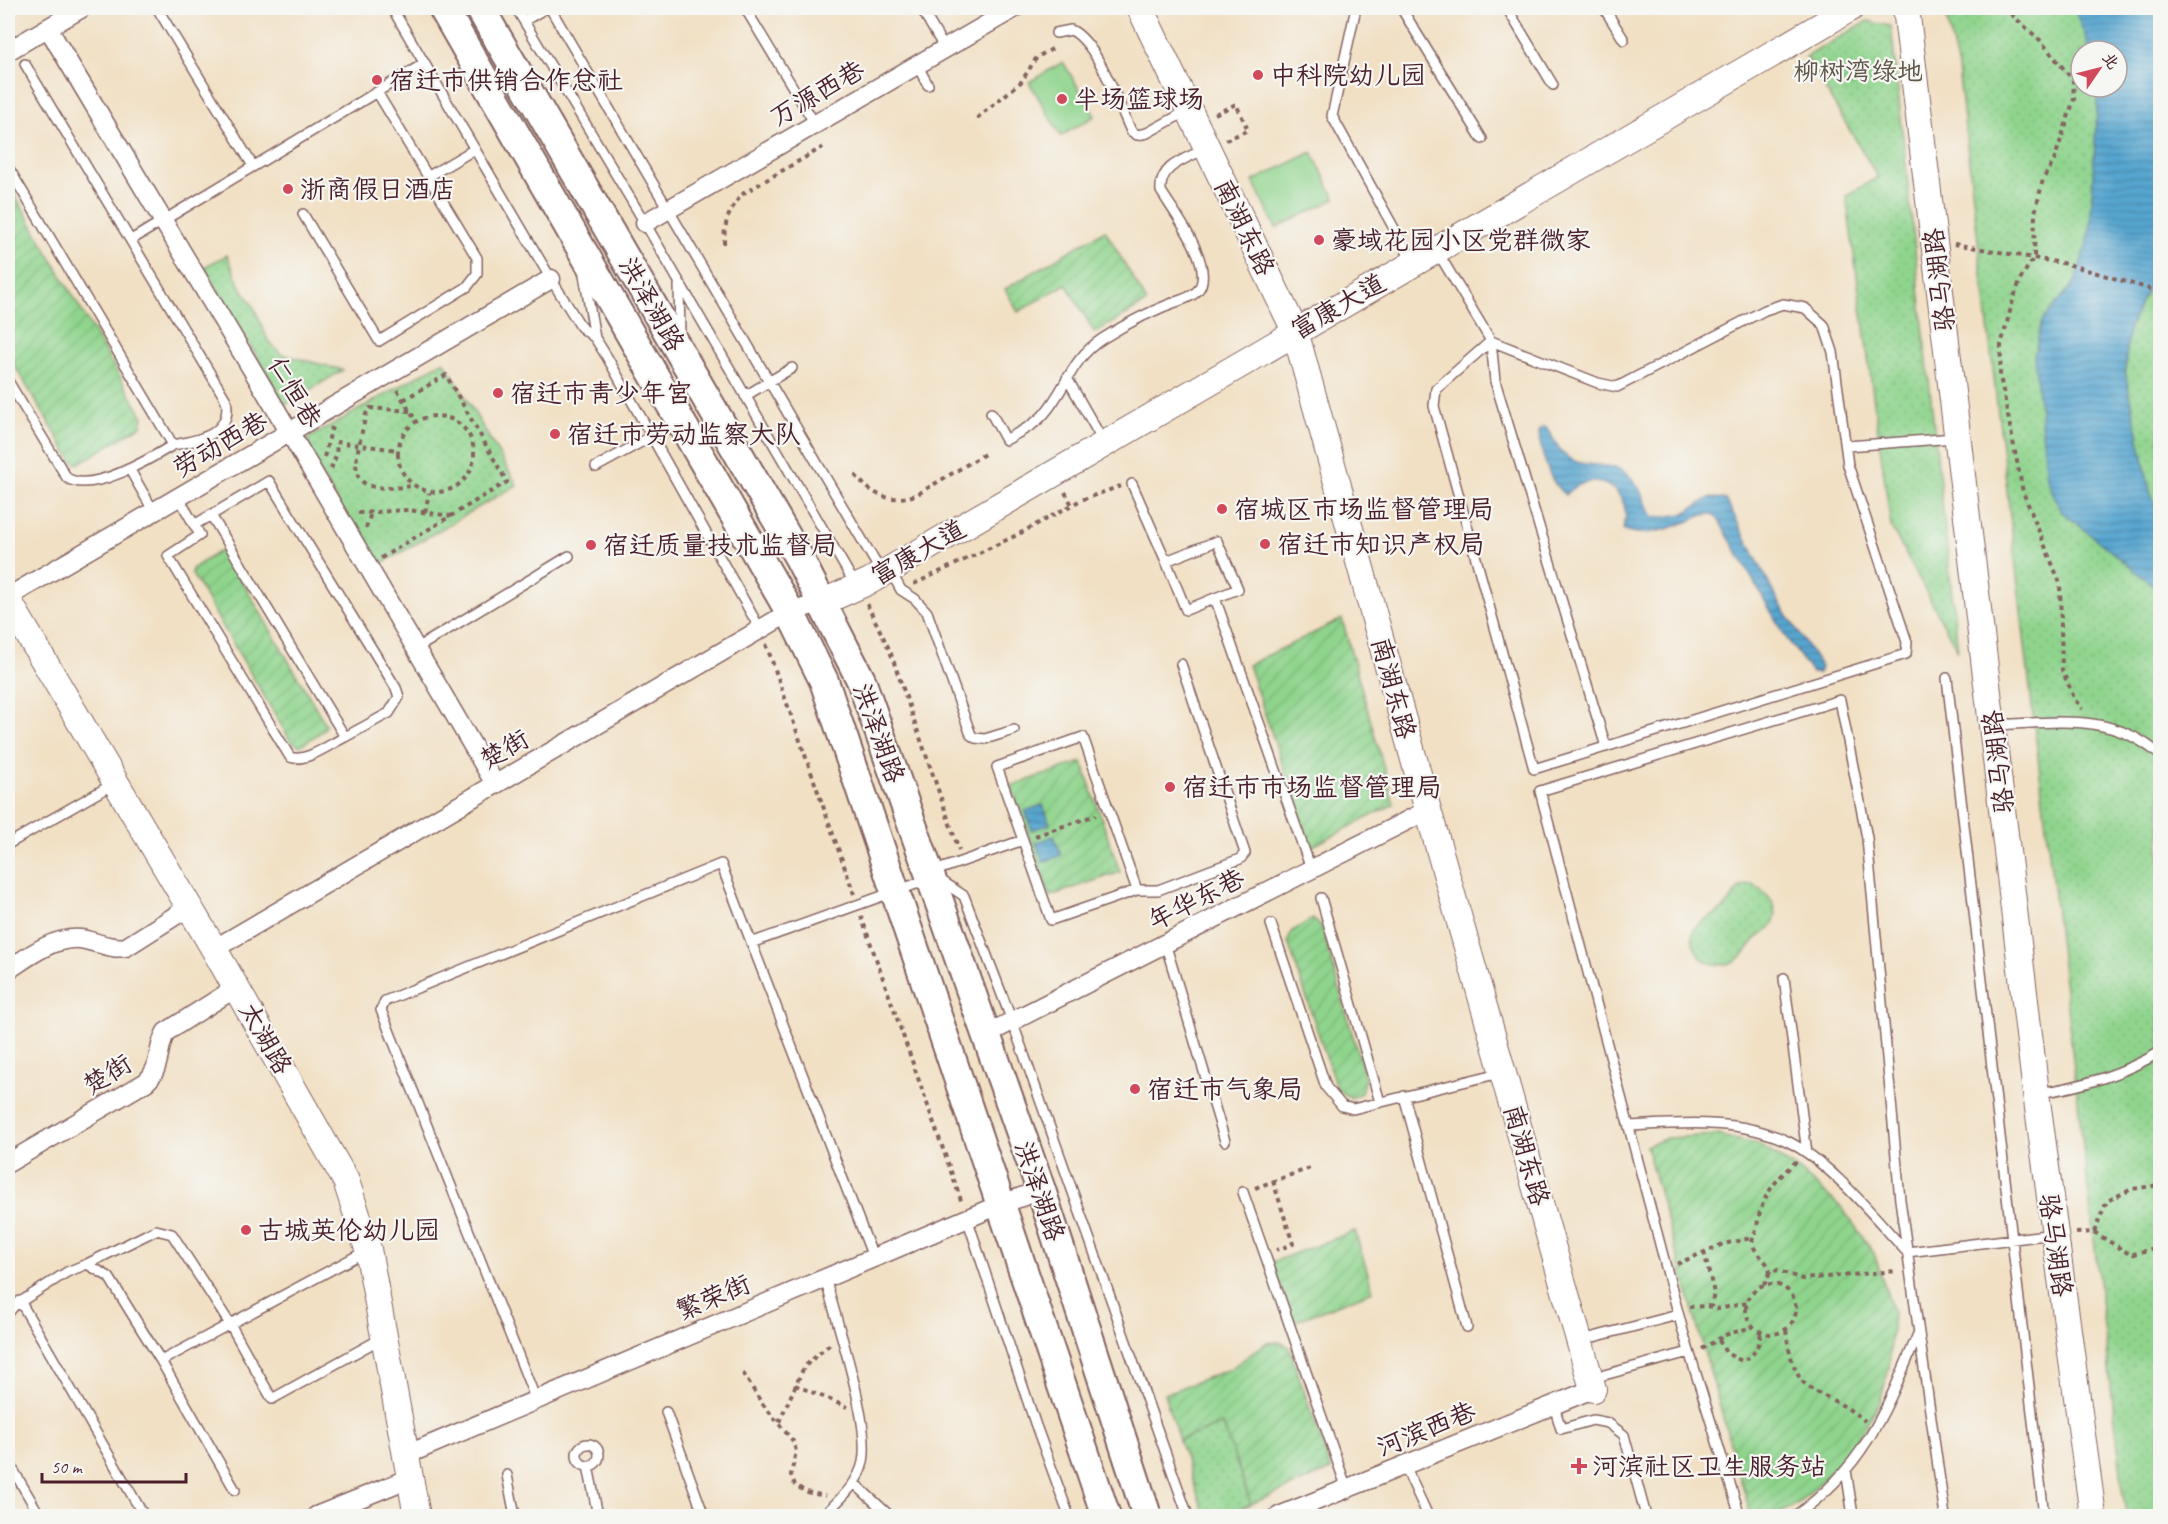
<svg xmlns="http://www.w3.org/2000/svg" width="2168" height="1524" viewBox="0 0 2168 1524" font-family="Caveat,'LXGW WenKai TC',sans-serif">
<defs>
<pattern id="park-dots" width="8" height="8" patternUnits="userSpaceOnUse" patternTransform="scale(1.5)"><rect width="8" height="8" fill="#8fd48d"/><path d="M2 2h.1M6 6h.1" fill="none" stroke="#7db67a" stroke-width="1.8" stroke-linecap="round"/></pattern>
<pattern id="garden-furrows" width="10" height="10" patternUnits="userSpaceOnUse" patternTransform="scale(1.5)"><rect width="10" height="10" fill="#8fd48d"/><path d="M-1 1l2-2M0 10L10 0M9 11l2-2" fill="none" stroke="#7db67a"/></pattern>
<pattern id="water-rules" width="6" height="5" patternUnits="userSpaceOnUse" patternTransform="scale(1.5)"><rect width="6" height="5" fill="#56a6d0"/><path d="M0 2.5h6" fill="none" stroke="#4987a9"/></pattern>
</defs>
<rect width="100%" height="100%" fill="#f6f6f2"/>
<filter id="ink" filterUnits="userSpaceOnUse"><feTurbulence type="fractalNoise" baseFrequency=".0167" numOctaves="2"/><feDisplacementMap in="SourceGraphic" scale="12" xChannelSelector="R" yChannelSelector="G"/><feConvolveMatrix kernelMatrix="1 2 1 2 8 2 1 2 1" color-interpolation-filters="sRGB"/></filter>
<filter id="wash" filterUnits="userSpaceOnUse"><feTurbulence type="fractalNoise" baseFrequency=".008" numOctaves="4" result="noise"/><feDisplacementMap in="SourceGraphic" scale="24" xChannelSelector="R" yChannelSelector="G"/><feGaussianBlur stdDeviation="1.35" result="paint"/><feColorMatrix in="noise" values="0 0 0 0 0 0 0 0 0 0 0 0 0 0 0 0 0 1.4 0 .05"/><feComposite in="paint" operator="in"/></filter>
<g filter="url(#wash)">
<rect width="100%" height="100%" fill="#f1e0c4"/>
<!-- grass -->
<path fill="#8fd48d" stroke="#6c7a5c" stroke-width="1.5" d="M1063,62L1095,116L1061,136L1029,82Z
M1312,152L1335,199L1276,228L1253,181Z"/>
<!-- park -->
<path fill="url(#park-dots)" stroke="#6c7a5c" stroke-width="1.5" fill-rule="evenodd" d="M1944,8H2160V1516H2126L1958,68ZM2081,51H2117V87H2081Z
M1867,21L1891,26L1958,651L1891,527L1846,196L1878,177L1806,57Z
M227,255L239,284L255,309L268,341L281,354L343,370L285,405L204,267Z
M444,361L517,485L376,567L302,442Z
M1753,884C1768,894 1785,910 1770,928C1766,933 1759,935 1755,940C1750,945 1747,952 1741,957C1728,968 1706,968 1697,952C1680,920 1714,921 1727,905C1736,894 1736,885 1753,884Z
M1223,1424L1251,1504L1221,1516H1205L1179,1440Z"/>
<!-- garden -->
<path fill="url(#garden-furrows)" stroke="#6c7a5c" stroke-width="1.5" d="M8,183L143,417L141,426L78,464L72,461L8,355Z
M1105,230L1147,302L1095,333L1066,284L1018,312L1005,289Z
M218,552H225L326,725L324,730L300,746L291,742L192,574V569Z
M1342,619L1394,804L1311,847L1248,665Z
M1082,762L1120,872L1050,896L1011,786Z
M1313,918L1322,928L1365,1078L1361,1093L1351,1098L1337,1090L1288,942L1291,932Z
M1717,1135L1759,1145L1800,1171L1842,1208L1874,1253L1893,1312L1889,1368L1880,1402L1843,1462L1800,1502L1775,1516H1751L1646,1146L1666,1138Z
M1355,1231L1373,1291L1293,1322L1272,1262Z
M1279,1342L1289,1347L1331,1470L1251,1504L1223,1424L1179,1440L1164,1394L1230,1369L1266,1343Z"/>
<!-- water -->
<path fill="url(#water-rules)" stroke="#50627e" stroke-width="1.5" d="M2074,8H2160V254L2155,272L2129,329L2125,371L2150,491L2160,516V591L2060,510L2047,478L2034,356L2042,321L2075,282L2090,233L2098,87H2117V51H2091Z
M1543,427L1547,428C1553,437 1556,447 1565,455C1583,471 1609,459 1627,474C1643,487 1643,503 1654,518L1683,514L1711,497L1726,500L1780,604L1821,667L1819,673H1812L1785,636L1718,519L1711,514L1703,515C1683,524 1644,541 1623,529C1637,491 1592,465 1566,495C1550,486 1539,448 1539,430Z
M1043,805L1050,824L1032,830L1025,811Z
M1054,836L1061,855L1043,862L1036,843Z"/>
</g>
<g filter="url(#ink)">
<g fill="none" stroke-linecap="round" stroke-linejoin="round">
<!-- lane casing -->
<g stroke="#846361" stroke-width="12">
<path id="lane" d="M157,8L253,166
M392,8L551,279L581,327L595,338L607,357L760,629
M516,8L645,223L856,586
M550,8L881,572
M745,8L815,124
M921,8L945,49
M1356,8L1332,116L1412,261
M1401,8L1482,139
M1507,8L1553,85
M1604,8L1624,40
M524,21L546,8
M1056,33L1071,30C1097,42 1119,105 1131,131L1137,135L1147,133L1187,111
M25,64L226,400C233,434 200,440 173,445
M917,65L928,85
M8,167L173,445C150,459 92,494 67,478L8,381
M429,176L475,149
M303,214L379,341L467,287L477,274V258L377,92
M131,240L425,63
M1437,251L1491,341L1436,389L1434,406L1534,769L1906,654L1907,642L1848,465L1833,352L1824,325L1805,308L1783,304L1765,310L1617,387L1598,383L1491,341L1495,381L1606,747
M584,275L595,338
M679,284L680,337
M1067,378L1104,443
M745,396L792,368
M991,413L1006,440C1019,432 1035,425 1044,414C1067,388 1070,360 1102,339C1129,322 1154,309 1184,299C1191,296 1198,293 1201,285C1210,259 1175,214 1161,191C1159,165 1186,159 1205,149
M1847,446L1955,438
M596,467L652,436
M130,470L154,512
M1132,484L1166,561
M179,498L200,535L168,556L290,757C306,763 330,744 345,737L211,515
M194,525L269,481L396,688L399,697L389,713L345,737
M891,572L901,590L915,599L927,612L971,735L975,738L985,739L1014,730
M1215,598L1186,610L1166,561L1217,541L1238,589L1215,598L1311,869
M417,648L569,556
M1947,678L2044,1516
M1994,725C2055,723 2110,711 2160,755
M8,844L115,783
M932,872L1023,840L997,767L1083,737L1137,890L1051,920L1023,840
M939,879L964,896L1012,1021L1188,1516
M1137,890H1158L1240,859L1245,853L1181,664
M1321,898L1380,1102
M1271,924L1326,1087L1342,1106L1353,1109L1500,1073
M751,943L927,880
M1165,943L1225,1141
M1784,978L1807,1153
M2038,1093C2081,1087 2123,1074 2160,1052
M1404,1096L1467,1327
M1630,1126C1683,1123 1740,1118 1789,1142C1831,1163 1875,1218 1907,1252L2054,1234
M1243,1192L1347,1489
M967,1218L1035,1423L1069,1516
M87,1264L156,1230L172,1234L230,1324L272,1399L382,1338
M20,1301L144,1516
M8,1313L14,1306L67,1272L87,1264L109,1277L161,1361L366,1251
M1582,1340L1678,1315
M161,1361L235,1490
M1593,1378L1689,1352
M536,1400L381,1010L385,1001L721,864L873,1257
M1554,1406L1561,1429L1593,1420L1608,1423L1624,1435L1646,1516
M666,1412L704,1516
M577 1455a11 11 0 1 1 22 0a11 11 0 1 1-22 0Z
M8,1461L40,1516
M588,1466L598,1516
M1405,1466L1428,1516
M1846,1470L1853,1516
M507,1475L515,1516
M854,1483L890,1516
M823,1516C839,1500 858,1485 863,1462C871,1423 836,1320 825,1278
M1740,1516L1684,1335L1540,791L1840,700L1867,838L1900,1200L1945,1516
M1795,1516C1865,1467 1886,1410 1918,1334"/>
</g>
<!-- street casing -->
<g stroke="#846361" stroke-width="21">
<path id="street" d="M48,28L290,433L495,784
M8,51L82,8
M645,223L1015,8
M8,597L551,279
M214,949L790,612L823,602
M8,970C29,956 53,937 80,939C96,941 110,950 126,947L189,907
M987,1034L1428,810
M8,1163L146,1082C162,1068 156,1049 166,1032L237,987
M406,1455L999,1205L1041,1190
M316,1516L410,1478
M1279,1516L1593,1389"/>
</g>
<!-- secondary casing -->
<g stroke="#846361" stroke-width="28">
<path id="secondary" d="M1140,8L1295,331L1428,810L1593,1389
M1906,8L2036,1093L2093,1516
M8,600L214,949L346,1181L368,1249L417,1516
M823,602L870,581L1851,8"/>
</g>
<!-- primary casing -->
<g stroke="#846361" stroke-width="32">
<path id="primary" d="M443,8L790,612L824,681L1106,1516
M480,8L799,558L861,680L1041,1190L1147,1516"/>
</g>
<!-- path -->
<path stroke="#846361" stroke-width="4" stroke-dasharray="4.5 4.5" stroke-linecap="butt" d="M2004,8L2040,40L2073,80L2074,99L2054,161L2043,179L2040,192L2035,213L2034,257L2021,278L2013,300L2001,345L2000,376L2023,492L2060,583L2062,670L2075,700L2082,709
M1215,114L1236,104L1248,130L1226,140
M977,118L1021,82L1037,57L1056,47
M724,244C724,223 729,208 744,193L823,147
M1954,244L2067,264L2160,292
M397,390L416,421
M410,411L370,408L366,414C354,470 340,495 412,486
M398 454a38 38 0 1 1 76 0a38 38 0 1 1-76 0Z
M336,442L398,450
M324,457L332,427
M331,469L336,456L337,443
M855,475C873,496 888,503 916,495L988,452
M1065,492L1072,505
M425,512L429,493
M358,513L408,510L451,516
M366,528L371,513
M381,558L507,482L446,375L403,400
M914,584L1017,535L1081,500L1121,486
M867,604L890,651L959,850
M766,644L854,894
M1035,836L1096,815
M861,916L962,1203
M1273,1181L1293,1244L1277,1250
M1255,1188L1310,1168
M2094,1232L2107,1201L2132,1189L2160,1185
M2076,1233L2094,1232L2131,1255L2160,1246
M1704,1252L1714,1293L1711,1307
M1677,1264L1723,1244L1752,1238
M1770,1273C1769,1260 1757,1257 1753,1245C1751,1238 1755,1234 1757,1227C1761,1196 1775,1180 1798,1160
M1746 1309a25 25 0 1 1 50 0a25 25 0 1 1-50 0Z
M1764,1285L1770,1273L1777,1270L1802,1279L1897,1271
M1689,1307L1707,1306L1718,1309L1747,1303
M1786,1330C1796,1405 1816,1381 1865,1421
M1719,1340L1726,1353L1742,1361C1756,1355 1758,1347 1761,1333
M1702,1349L1725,1335L1752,1327
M743,1373L761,1402L793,1441L796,1451L791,1475L795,1485L806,1492L825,1496
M795,1385L847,1407
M779,1422L804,1367L830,1344"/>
<!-- lane -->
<use href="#lane" stroke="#fff" stroke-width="9"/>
<!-- street -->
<use href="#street" stroke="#fff" stroke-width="18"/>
<!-- secondary -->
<use href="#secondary" stroke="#fff" stroke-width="26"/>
<!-- primary -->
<use href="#primary" stroke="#fff" stroke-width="28"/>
</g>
</g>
<!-- markers -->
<g fill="#d1495b" stroke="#f6f6f2" stroke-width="2">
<circle cx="1258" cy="75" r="6"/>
<circle cx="377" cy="80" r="6"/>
<circle cx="1062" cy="99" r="6"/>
<circle cx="288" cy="189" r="6"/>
<circle cx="1319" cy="240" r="6"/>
<circle cx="498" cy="393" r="6"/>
<circle cx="555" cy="434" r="6"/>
<circle cx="1222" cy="509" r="6"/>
<circle cx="1265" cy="544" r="6"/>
<circle cx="591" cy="545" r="6"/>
<circle cx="1170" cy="787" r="6"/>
<circle cx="1135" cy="1089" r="6"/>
<circle cx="246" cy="1230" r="6"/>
<path d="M1576 1457h6v6h6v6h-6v6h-6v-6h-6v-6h6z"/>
</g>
<g text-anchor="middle" stroke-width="4.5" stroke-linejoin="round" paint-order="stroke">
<!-- park labels -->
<g font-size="26" fill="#5f5548" stroke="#f6f6f2">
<text x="1858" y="80">柳树湾绿地</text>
</g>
<!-- poi labels -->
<g font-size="26" fill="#4a1f2b" stroke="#f6f6f2" text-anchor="start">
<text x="1270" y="84">中科院幼儿园</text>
<text x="389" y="89">宿迁市供销合作总社</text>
<text x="1074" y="108">半场篮球场</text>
<text x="300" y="198">浙商假日酒店</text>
<text x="1331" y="249">豪域花园小区党群微家</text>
<text x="510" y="402">宿迁市青少年宫</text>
<text x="567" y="443">宿迁市劳动监察大队</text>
<text x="1234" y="518">宿城区市场监督管理局</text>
<text x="1277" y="553">宿迁市知识产权局</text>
<text x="603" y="554">宿迁质量技术监督局</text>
<text x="1182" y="796">宿迁市市场监督管理局</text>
<text x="1147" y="1098">宿迁市气象局</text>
<text x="258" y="1239">古城英伦幼儿园</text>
<text x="1592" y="1475">河滨社区卫生服务站</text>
</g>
<!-- street labels -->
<g font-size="26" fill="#4a1f2b" stroke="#f6f6f2">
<text transform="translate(817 93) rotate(-30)" y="9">万源西巷</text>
<text transform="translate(1245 227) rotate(64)" y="9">南湖东路</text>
<text transform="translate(1939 280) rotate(-97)" y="9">骆马湖路</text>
<text transform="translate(652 304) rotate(60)" y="9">洪泽湖路</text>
<text transform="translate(1338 306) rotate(-30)" y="9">富康大道</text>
<text transform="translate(295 392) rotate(59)" y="9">仁恒巷</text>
<text transform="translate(220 444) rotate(-30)" y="9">劳动西巷</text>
<text transform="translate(918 552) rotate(-30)" y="9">富康大道</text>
<text transform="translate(1394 688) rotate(75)" y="9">南湖东路</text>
<text transform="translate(879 733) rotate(70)" y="9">洪泽湖路</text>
<text transform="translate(504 749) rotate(-30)" y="9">楚街</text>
<text transform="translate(1998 762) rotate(-97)" y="9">骆马湖路</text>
<text transform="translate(1196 899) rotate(-27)" y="9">年华东巷</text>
<text transform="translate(266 1038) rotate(60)" y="9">太湖路</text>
<text transform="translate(107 1074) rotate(-32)" y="9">楚街</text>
<text transform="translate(1527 1155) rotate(74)" y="9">南湖东路</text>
<text transform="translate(1040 1191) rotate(71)" y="9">洪泽湖路</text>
<text transform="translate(2056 1245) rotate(82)" y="9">骆马湖路</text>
<text transform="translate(713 1297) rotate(-23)" y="9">繁荣街</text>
<text transform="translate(1426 1429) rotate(-22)" y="9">河滨西巷</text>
</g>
</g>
<!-- margin -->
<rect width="2168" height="1524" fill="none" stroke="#f6f6f2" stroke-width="30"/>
<!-- north arrow -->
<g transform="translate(2099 69) rotate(55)"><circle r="28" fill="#f6f6f2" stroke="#b1a0a2" stroke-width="1.5"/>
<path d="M0-4.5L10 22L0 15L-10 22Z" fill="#d1495b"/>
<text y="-9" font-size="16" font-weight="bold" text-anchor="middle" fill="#4a1f2b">北</text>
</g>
<!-- scale -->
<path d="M42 1473v9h144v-9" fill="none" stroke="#4a1f2b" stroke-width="3"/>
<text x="51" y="1473" font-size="18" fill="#4a1f2b" stroke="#f6f6f2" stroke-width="4.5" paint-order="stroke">50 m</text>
</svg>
